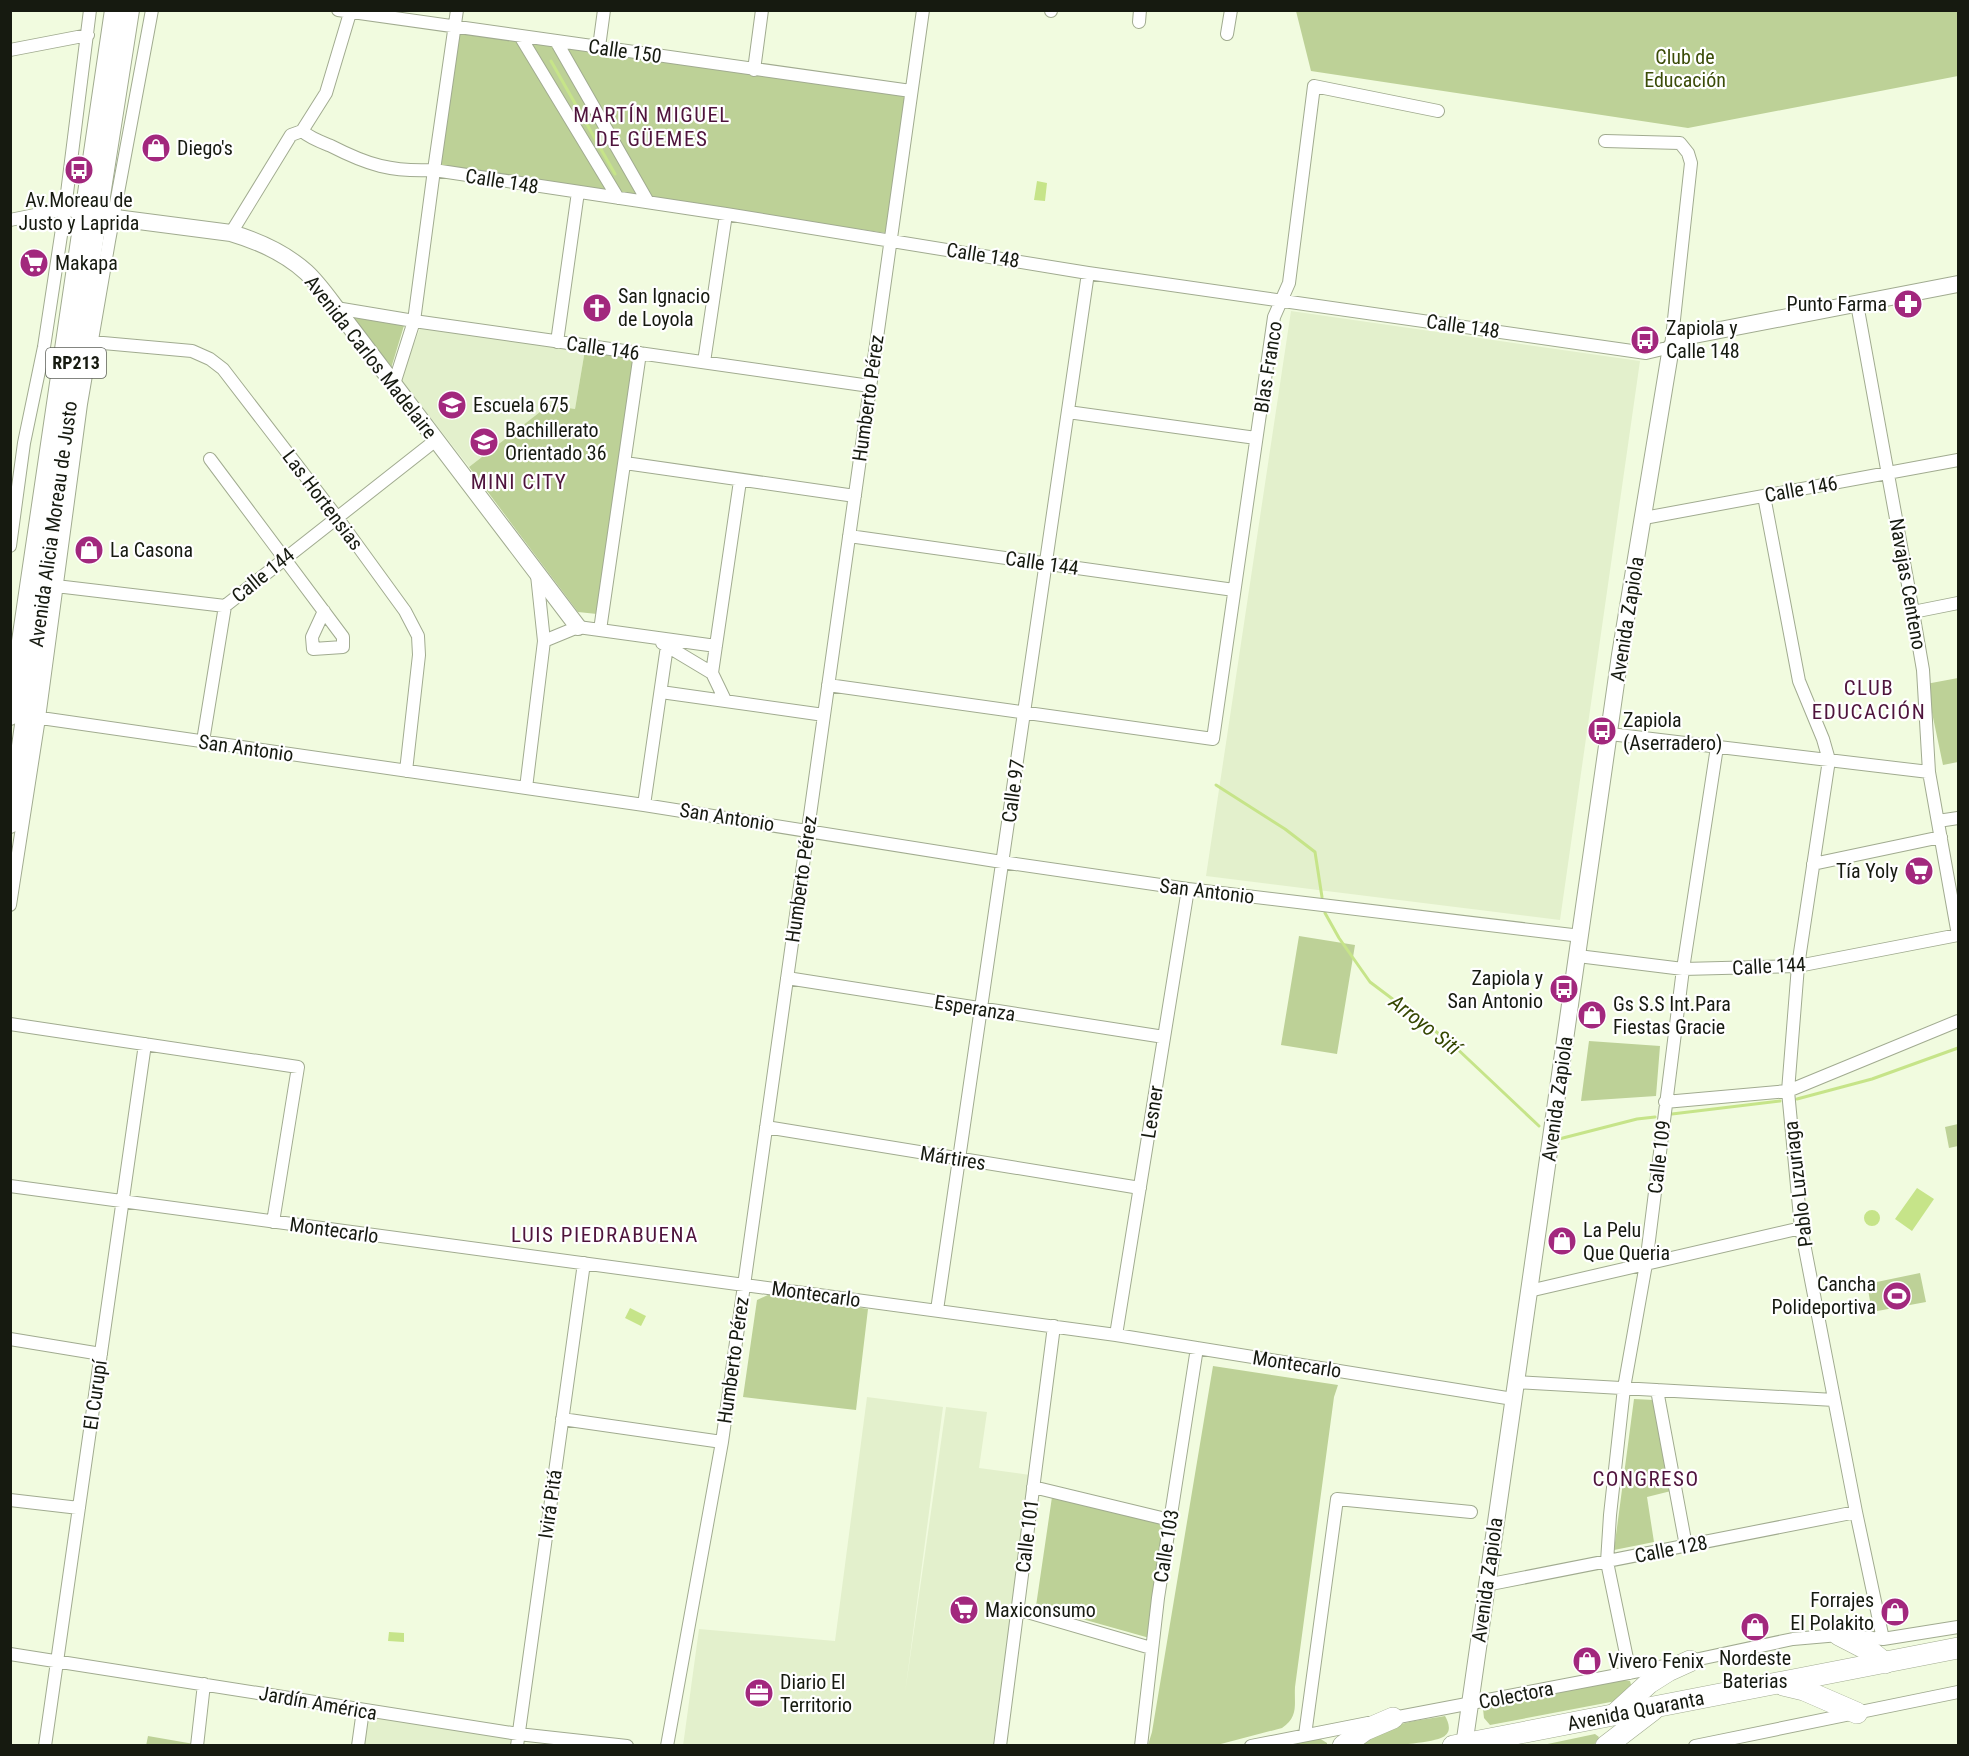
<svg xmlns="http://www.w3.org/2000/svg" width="1969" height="1756" viewBox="0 0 1969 1756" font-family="'Roboto Condensed',sans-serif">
<rect width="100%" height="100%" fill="#f1fbdf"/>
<!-- built -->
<path fill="#e3f0cc" d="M1291,311L1640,361L1560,920L1206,876Z
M421,326L585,350L575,409L549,405L469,467L400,378Z
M867,1397L943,1407L905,1693L946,1407L987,1412L979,1468L1030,1475L993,1745L683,1746L699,1629L835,1641Z
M369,1706L518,1727L515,1745L363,1746Z"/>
<!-- green -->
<path fill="#bdd197" d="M1296,11H1958V76L1688,128L1311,71Z
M457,32L905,96L886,233L437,169Z
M342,312L406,319L389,375Z
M585,350L636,359L597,614L578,612L469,467L549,405L575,409Z
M1958,678V762L1943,765L1926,684Z
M1299,936L1355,945L1337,1054L1281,1045Z
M1589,1041L1660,1046L1656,1096L1581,1101Z
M1958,1124V1146L1949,1148L1945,1127Z
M1920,1273L1926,1302L1872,1312L1867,1284Z
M770,1294L868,1309L856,1410L743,1397L757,1300Z
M1213,1366L1338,1385L1334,1397L1295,1687C1294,1705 1299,1716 1282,1728L1217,1745H1148L1152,1732Z
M1634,1399L1654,1400L1671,1491L1647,1497L1654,1542L1614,1550Z
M1052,1497L1173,1519L1153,1639L1036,1606Z
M1623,1680L1630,1681L1632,1688L1616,1701L1490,1725L1484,1718L1483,1709L1488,1705Z
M1445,1716C1449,1723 1452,1732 1443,1737C1431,1744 1375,1747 1361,1745C1384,1723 1416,1721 1445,1716Z
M1595,1734L1599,1737L1594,1745L1538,1746Z
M148,1736L194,1744V1746H146Z
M1319,1738L1327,1743V1745L1282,1746Z"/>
<!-- water -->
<path fill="#c6e489" d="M1037,181L1047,183L1045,201L1034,200Z
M1917,1188L1934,1199L1912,1231L1895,1219Z
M1864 1218a8 8 0 1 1 16 0a8 8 0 1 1-16 0Z
M630,1308L646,1316L641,1326L625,1318Z
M389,1632L404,1633V1642L388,1641Z"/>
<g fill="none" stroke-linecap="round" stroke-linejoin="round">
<!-- stream -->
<path stroke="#c6e489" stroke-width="3" d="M551,61L615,174
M1216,785L1285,829L1315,852L1322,897
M1325,913L1339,938L1370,982L1451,1043L1539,1126
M1797,1099L1872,1079L1958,1048
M1672,1114L1780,1101
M1559,1139L1637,1119L1655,1117"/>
<!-- street casing -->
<g stroke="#a1ab90" stroke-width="14">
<path id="street" d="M338,10L911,91
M1051,11V10
M1139,22L1140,10
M1227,34L1231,10
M520,36L618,198
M556,41L648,202
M599,47L604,10
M10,50L88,35
M754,70L762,10
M302,131C310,138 321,142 331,146C368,165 391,172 434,170L726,214L1088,273L1646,353L1671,347L1691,163L1688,153L1680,143L1605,141
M10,220L65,209L84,214
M231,233L291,135L302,131L326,93L350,13
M1857,304L1913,612L1923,670L1929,772L1958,935
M336,308L414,321L870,386
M92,342L192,351L210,359L223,369L336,516L405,611L418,636L419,655L406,771
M557,342L578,192
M704,362L726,214
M394,384L414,321L434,170L457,10
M1068,412L1256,438
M210,459L343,637V647L313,649L312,637L324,611
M625,463L855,496
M1764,496L1799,681L1823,739L1829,760L1798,966L1788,1091L1801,1228L1856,1512L1883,1639
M1644,518L1958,460
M849,536L1234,590
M10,546L24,443L44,347L65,209L90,10
M56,586L225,606L436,440
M1913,612L1958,603
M600,630L640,353
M544,641L578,627L716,646
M662,643L712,673L725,700
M712,673L740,481
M828,685L1213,739L1274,317L1289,283L1314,86L1438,111
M661,692L824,715
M20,715L644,805L1002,862L1188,889L1581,936
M1610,734L1929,772
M203,741L225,606
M526,788L544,641L537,575
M644,805L667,646
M1938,821L1958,818
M1813,864L1941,837
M10,905L39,718L81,404L109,241L152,10
M1578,956L1683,969L1798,966L1958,935
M787,978L1164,1037
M10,1024L298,1067L273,1222
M1665,1102L1788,1091L1958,1021
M766,1127L1140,1188
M10,1186L1116,1335L1513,1399
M1529,1291L1801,1228
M937,1310L1088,273
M1116,1335L1188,889
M10,1339L101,1354
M1515,1382L1834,1400
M1657,1390L1686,1546
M562,1419L722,1442
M1033,1487L1170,1520
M10,1500L79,1508
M1486,1585L1856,1512
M1017,1609L1151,1648
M10,1654L518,1734L627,1746
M1685,1662L1793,1639L1839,1635L1883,1639L1958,1627
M1630,1673L1607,1562L1610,1515L1624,1388L1646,1264L1683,969L1717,747
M1388,1719L1665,1666
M1305,1735L1337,1499L1471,1512
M45,1746L145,1044
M197,1746L204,1684
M358,1746L363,1710
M517,1746L584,1263
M667,1746L722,1442L923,10
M1000,1746L1054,1326
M1141,1746L1158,1598L1197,1348
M1251,1746L1368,1723
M1695,1746L1958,1692"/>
</g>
<!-- secondary casing -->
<g stroke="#a1ab90" stroke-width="18">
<path id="secondary" d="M85,214L231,233C258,241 285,253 306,272C317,282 327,296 336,308L578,627
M1464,1746L1620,655L1671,347L1689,336L1958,284"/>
</g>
<!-- primary casing -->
<g stroke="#a1ab90" stroke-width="20">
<path id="primary" d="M10,716L114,10
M10,824L78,343L130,10"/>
</g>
<!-- highway casing -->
<g stroke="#a1ab90" stroke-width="22">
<g id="highway">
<path d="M1839,1635L1870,1651L1885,1663"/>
<path d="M1783,1685L1804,1690L1857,1713"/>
<path d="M1615,1714L1649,1683L1668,1671L1690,1661"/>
<path d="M1343,1746L1365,1730L1393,1718"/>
<path id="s1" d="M1453,1746L1958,1648"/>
<path d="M1606,1746L1653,1710"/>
</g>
</g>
<!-- street -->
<use href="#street" stroke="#fff" stroke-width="12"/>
<!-- secondary -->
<use href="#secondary" stroke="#fff" stroke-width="16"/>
<!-- primary -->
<use href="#primary" stroke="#fff" stroke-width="18"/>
<!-- highway -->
<use href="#highway" stroke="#fff" stroke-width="21"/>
</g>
<!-- icons -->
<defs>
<g id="shop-disc" transform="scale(1.5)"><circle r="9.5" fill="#a2287d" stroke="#fff"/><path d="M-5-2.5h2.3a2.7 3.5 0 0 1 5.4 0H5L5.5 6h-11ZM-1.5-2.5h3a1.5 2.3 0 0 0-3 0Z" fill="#fff"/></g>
<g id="bus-disc" transform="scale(1.5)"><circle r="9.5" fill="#a2287d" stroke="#fff"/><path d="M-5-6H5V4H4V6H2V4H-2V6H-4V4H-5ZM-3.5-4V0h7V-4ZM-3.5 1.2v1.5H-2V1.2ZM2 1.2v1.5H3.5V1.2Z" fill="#fff"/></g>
<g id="supermarket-disc" transform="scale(1.5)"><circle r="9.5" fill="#a2287d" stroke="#fff"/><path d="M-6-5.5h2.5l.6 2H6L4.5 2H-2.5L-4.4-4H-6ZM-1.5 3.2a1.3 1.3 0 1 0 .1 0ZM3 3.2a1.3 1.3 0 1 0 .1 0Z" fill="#fff"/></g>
<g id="pharmacy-disc" transform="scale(1.5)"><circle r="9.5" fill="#a2287d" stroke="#fff"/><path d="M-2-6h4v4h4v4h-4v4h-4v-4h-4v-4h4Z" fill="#fff"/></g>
<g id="church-disc" transform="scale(1.5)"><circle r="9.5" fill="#a2287d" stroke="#fff"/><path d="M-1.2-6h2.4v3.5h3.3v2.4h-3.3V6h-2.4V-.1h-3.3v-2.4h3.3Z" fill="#fff"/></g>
<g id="school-disc" transform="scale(1.5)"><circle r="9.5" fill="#a2287d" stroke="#fff"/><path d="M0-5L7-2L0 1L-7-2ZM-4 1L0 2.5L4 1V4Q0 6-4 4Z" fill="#fff"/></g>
<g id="stadium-disc" transform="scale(1.5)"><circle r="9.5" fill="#a2287d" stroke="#fff"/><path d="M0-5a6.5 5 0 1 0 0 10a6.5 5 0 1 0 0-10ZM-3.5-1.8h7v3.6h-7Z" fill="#fff"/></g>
<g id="office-disc" transform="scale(1.5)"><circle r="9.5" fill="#a2287d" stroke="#fff"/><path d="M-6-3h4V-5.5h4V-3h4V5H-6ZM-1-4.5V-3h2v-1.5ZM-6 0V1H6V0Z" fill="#fff"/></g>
</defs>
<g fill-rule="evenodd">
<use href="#shop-disc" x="156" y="148"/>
<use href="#bus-disc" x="79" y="170"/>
<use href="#supermarket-disc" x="34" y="263"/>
<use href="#pharmacy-disc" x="1908" y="304"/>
<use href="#church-disc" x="597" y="308"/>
<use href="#bus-disc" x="1645" y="340"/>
<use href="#school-disc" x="452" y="405"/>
<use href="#school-disc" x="484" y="442"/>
<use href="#shop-disc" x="89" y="550"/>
<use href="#bus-disc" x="1602" y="731"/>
<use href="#supermarket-disc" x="1919" y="871"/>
<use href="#bus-disc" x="1564" y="989"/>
<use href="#shop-disc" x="1592" y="1015"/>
<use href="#shop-disc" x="1562" y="1241"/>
<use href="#stadium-disc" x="1897" y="1296"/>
<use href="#supermarket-disc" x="964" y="1610"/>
<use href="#shop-disc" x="1895" y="1612"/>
<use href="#shop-disc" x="1755" y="1627"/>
<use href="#shop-disc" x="1587" y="1661"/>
<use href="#office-disc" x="759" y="1693"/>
</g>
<g text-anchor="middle" stroke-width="4.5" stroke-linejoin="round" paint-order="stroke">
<!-- shield labels -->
<rect fill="#fff" stroke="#5c5f58" stroke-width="1.5" x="46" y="348" width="60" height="30" rx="4.5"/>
<g font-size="18" font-weight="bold" fill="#161a10">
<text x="76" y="369">RP213</text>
</g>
<!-- street labels -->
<g font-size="20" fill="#161a10" stroke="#fff">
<text transform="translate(625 51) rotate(8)" y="7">Calle 150</text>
<text transform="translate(502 181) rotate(9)" y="7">Calle 148</text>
<text transform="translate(983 255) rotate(9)" y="7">Calle 148</text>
<text transform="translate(1463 326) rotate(8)" y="7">Calle 148</text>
<text transform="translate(603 348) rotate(8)" y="7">Calle 146</text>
<text transform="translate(371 357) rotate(52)" y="7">Avenida Carlos Madelaire</text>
<text transform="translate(1268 367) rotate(-81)" y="7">Blas Franco</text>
<text transform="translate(868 398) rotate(-82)" y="7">Humberto Pérez</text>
<text transform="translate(1801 489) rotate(-10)" y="7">Calle 146</text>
<text transform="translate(323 500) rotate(53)" y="7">Las Hortensias</text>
<text transform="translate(53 524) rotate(-82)" y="7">Avenida Alicia Moreau de Justo</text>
<text transform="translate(1042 563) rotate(8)" y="7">Calle 144</text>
<text transform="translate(263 575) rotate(-39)" y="7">Calle 144</text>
<text transform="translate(1908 584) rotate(80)" y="7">Navajas Centeno</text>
<text transform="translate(1627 619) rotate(-81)" y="7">Avenida Zapiola</text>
<text transform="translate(246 748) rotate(8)" y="7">San Antonio</text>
<text transform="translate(1013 791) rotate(-82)" y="7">Calle 97</text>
<text transform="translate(727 817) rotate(9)" y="7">San Antonio</text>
<text transform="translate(801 879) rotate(-82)" y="7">Humberto Pérez</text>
<text transform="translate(1207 891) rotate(7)" y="7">San Antonio</text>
<text transform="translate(1769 966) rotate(-3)" y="7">Calle 144</text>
<text transform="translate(975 1008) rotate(9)" y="7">Esperanza</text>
<text transform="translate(1557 1099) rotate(-82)" y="7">Avenida Zapiola</text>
<text transform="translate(1152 1112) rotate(-81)" y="7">Lesner</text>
<text transform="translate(1659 1157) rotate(-83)" y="7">Calle 109</text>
<text transform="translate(953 1158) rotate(9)" y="7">Mártires</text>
<text transform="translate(1798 1184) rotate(-97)" y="7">Pablo Luzuriaga</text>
<text transform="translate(334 1230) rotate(8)" y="7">Montecarlo</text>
<text transform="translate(816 1294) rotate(8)" y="7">Montecarlo</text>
<text transform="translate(733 1360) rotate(-82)" y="7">Humberto Pérez</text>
<text transform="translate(1297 1364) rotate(9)" y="7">Montecarlo</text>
<text transform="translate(95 1395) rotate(-82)" y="7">El Curupí</text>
<text transform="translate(550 1504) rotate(-82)" y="7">Ivirá Pitá</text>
<text transform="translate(1027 1536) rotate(-83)" y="7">Calle 101</text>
<text transform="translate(1166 1546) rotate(-81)" y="7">Calle 103</text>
<text transform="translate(1671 1549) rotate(-11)" y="7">Calle 128</text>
<text transform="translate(1487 1580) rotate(-82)" y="7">Avenida Zapiola</text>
<text transform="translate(1516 1695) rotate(-11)" y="7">Colectora</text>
<text transform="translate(318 1703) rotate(10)" y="7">Jardín América</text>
<text dy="7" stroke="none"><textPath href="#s1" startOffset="186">Avenida Quaranta</textPath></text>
</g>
<!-- park labels -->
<g font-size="20" fill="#3b4c08" stroke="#fff">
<text x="1685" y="64">Club de<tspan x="1685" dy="23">Educación</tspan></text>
</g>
<!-- poi labels -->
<g font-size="20" fill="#161a10" stroke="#fff" text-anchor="start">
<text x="177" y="155">Diego's</text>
<text x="79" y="207" text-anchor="middle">Av.Moreau de<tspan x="79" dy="23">Justo y Laprida</tspan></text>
<text x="55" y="270">Makapa</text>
<text x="618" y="303">San Ignacio<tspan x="618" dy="23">de Loyola</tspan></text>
<text x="1887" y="311" text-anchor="end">Punto Farma</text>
<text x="1666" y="335">Zapiola y<tspan x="1666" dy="23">Calle 148</tspan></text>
<text x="473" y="412">Escuela 675</text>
<text x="505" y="437">Bachillerato<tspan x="505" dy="23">Orientado 36</tspan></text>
<text x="110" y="557">La Casona</text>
<text x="1623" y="727">Zapiola<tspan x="1623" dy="23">(Aserradero)</tspan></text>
<text x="1898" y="878" text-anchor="end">Tía Yoly</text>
<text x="1543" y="985" text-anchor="end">Zapiola y<tspan x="1543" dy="23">San Antonio</tspan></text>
<text x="1613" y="1011">Gs S.S Int.Para<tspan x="1613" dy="23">Fiestas Gracie</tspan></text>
<text x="1583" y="1237">La Pelu<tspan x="1583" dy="23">Que Queria</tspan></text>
<text x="1876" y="1291" text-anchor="end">Cancha<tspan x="1876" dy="23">Polideportiva</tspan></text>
<text x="1874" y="1607" text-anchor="end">Forrajes<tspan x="1874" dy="23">El Polakito</tspan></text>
<text x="985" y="1617">Maxiconsumo</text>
<text x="1755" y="1665" text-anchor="middle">Nordeste<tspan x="1755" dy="23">Baterias</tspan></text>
<text x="1608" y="1668">Vivero Fenix</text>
<text x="780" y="1689">Diario El<tspan x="780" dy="23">Territorio</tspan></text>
</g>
<!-- neighbourhood labels -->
<g font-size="21" letter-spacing="1.5" fill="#4f143c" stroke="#fff">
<text x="652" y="122">MARTÍN MIGUEL<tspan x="652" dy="24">DE GÜEMES</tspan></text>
<text x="519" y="489">MINI CITY</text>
<text x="1869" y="695">CLUB<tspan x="1869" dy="24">EDUCACIÓN</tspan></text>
<text x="605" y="1242">LUIS PIEDRABUENA</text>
<text x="1646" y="1486">CONGRESO</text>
</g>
<!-- water labels -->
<g font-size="21" font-style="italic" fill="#354600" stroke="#fff">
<text transform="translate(1425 1025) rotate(38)" y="7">Arroyo Sití</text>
</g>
</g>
<!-- border -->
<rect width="1969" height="1756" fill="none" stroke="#161a10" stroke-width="24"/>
</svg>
